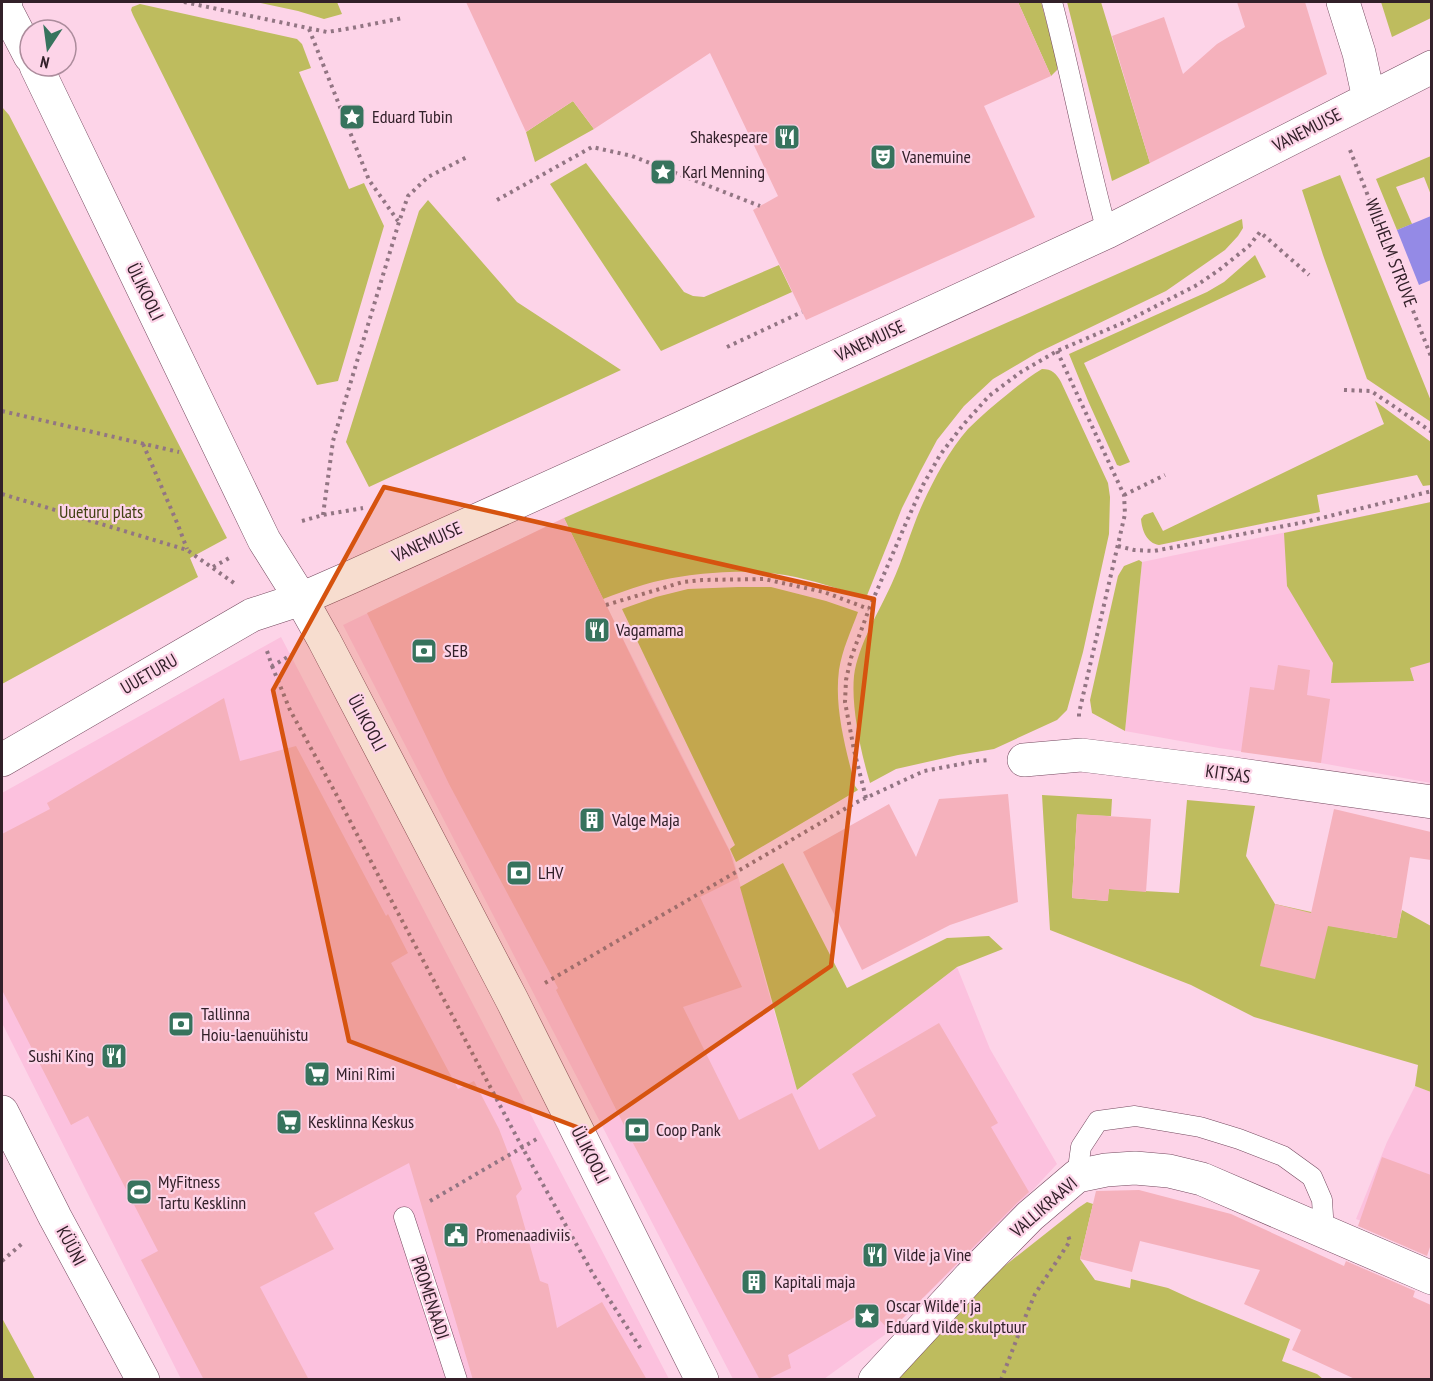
<svg xmlns="http://www.w3.org/2000/svg" width="1433" height="1381" viewBox="0 0 1433 1381" font-family="'PT Sans Narrow',sans-serif">
<rect width="100%" height="100%" fill="#fdd4e8"/>
<!-- built -->
<path fill="#fcc1de" d="M1431,502V783L1321,763L1219,748L1125,731L1142,562Z
M564,518L606,605L733,857L765,980L797,1090L957,967L990,1049L1057,1164L1030,1193L890,1331L824,1379H733L343,625Z
M281,637L669,1379H181L2,1023V793Z
M1415,1086L1431,1092V1246L1356,1219L1387,1142Z"/>
<!-- green -->
<path fill="#bebc5e" d="M256,2H337L342,14L324,19L298,11Z
M1018,2H1041L1057,61V70L1051,76Z
M1067,2H1101L1150,163L1112,181Z
M1381,2H1431V18L1392,37Z
M140,4L297,39L302,44L311,68L299,72L349,189L364,183L384,226L338,381L317,385L133,15L131,10L132,7Z
M573,101L594,129L535,162L526,132Z
M2,107L9,115L227,538L190,558L198,577L2,684Z
M1431,156V195L1424,177L1396,187L1412,224L1397,230L1376,179Z
M586,163L684,292L693,296L704,297L779,265L792,292L661,351L550,184Z
M1340,175L1431,401V422L1367,379L1323,255L1302,190Z
M428,200L517,302L621,370L369,487L346,442L419,211Z
M1242,219L1243,228L1238,236L1225,250L1166,291L1037,353L993,379L964,406L937,440L920,472L902,508L866,598C839,589 813,580 785,575C745,568 682,573 643,585C629,589 616,594 603,599L564,518Z
M1255,255L1266,277L1084,363L1130,462L1120,466L1117,465L1089,403L1069,354L1207,292L1224,282Z
M1042,369C1052,369 1056,373 1061,382L1108,483L1110,497L1109,534L1083,652L1067,710L1057,720L994,749L958,755L896,769L870,783C861,753 851,707 854,676C858,645 879,612 892,583C904,557 911,529 923,503C934,479 950,449 968,429C981,416 995,404 1009,393C1020,384 1030,376 1042,369Z
M1375,401L1431,442V485L1423,486L1417,475L1317,495L1320,512L1159,545C1147,543 1142,531 1141,519L1144,515L1153,512L1163,531L1384,424Z
M1431,502V662L1410,668L1414,681L1331,683L1333,663L1287,586L1284,533Z
M1139,560L1142,562L1125,731L1092,713L1090,700L1118,576L1124,566Z
M738,587H771L826,601L858,612C851,631 842,650 839,670C834,709 846,749 855,786L858,790L736,862L730,849L735,845L622,609L656,597L688,589Z
M1042,795L1112,799L1111,816L1077,815L1072,898L1107,901L1109,889L1179,893L1187,800L1255,806L1246,856L1275,904L1334,917L1332,926L1396,938L1402,910L1431,926V1092L1415,1086L1418,1065L1254,1017L1191,985L1050,930Z
M783,863L847,988L947,938L989,936L1003,949L957,967L797,1090L740,887Z
M1087,1202L1093,1204L1080,1259L1095,1280L1130,1288L1131,1279L1168,1288L1192,1299L1290,1339L1282,1361L1317,1374L1323,1379L896,1380L988,1279L1078,1208Z
M2,1318L35,1379H2Z"/>
<!-- water -->
<path fill="#948ae6" d="M1431,216V280L1419,285L1397,230Z"/>
<!-- building -->
<path fill="#f5b1bc" d="M466,2H1018L1051,76L984,106L1035,217L806,320L753,210L778,196L710,53L594,129L573,101L526,132Z
M1237,2H1305L1327,74L1150,163L1112,36L1164,17L1183,74L1217,44L1245,27Z
M564,518L647,689L730,852L738,878L700,897L742,987L683,1007L739,1120L792,1093L819,1150L876,1116L852,1074L939,1023L998,1123L991,1127L1029,1192L1017,1203L890,1331L869,1309L788,1355L791,1368L766,1380H760L635,1147L556,990L558,988L449,784L367,613Z
M1278,665L1310,670L1307,695L1330,699L1321,763L1241,752L1250,687L1274,690Z
M224,698L240,761L296,746L386,916L388,914L408,953L391,963L458,1089L474,1081L499,1129L522,1189L516,1196L540,1281L548,1284L557,1328L602,1302L647,1380H473L409,1163L314,1213L334,1249L260,1287L309,1380H204L141,1260L158,1251L88,1116L71,1125L2,990V834L50,809L47,803Z
M1008,794L1018,902L950,925L862,970L803,852L889,804L916,857L939,799Z
M1334,809L1431,832V860L1410,857L1397,938L1328,926L1315,979L1260,966L1275,904L1311,913Z
M1077,814L1151,819L1146,892L1109,889L1108,901L1072,898Z
M1382,1157L1431,1175V1244L1427,1256L1358,1226Z
M1139,1190L1231,1214L1344,1266L1346,1261L1415,1291L1413,1297L1431,1305V1380H1357L1292,1350L1301,1330L1244,1304L1260,1270L1140,1241L1132,1272L1080,1259L1096,1191Z"/>
<g fill="none" stroke-linecap="round" stroke-linejoin="round">
<!-- lane casing -->
<g stroke="#74495f" stroke-width="21">
<path id="lane" d="M1052,2C1072,78 1086,156 1107,232
M1077,1176L1081,1147L1098,1121L1135,1116L1200,1127L1239,1139L1283,1156L1312,1177L1322,1200L1324,1232
M404,1217L457,1380"/>
</g>
<!-- street casing -->
<g stroke="#74495f" stroke-width="34">
<path id="street" d="M1343,2L1359,53L1369,99
M3,4L30,56
M36,66L264,540L301,599L324,640L512,1000L702,1380
M2,760L252,615L301,599L349,578L681,428L1107,232L1432,67
M1024,760L1081,755L1227,773L1432,802
M2,1112L55,1217L143,1380
M875,1380L970,1277L1030,1216L1077,1176L1106,1170L1135,1168L1169,1171L1202,1179L1432,1278"/>
</g>
<!-- highway casing -->
<g stroke="#74495f" stroke-width="34">
<path id="highway" d="M2,5L6,2"/>
</g>
<!-- path -->
<path stroke="#927583" stroke-width="4" stroke-dasharray="3 4.5" stroke-linecap="butt" d="M184,2L327,32L352,28L403,18
M309,29L369,180L398,221
M1350,150L1432,359
M497,200L592,147L632,156L760,206
M727,347L802,312
M1057,351L1124,495L1125,514L1079,713V718
M1344,390L1371,391L1432,432
M2,411L179,452
M143,444L178,525L187,549
M2,494L187,550L234,583
M1124,495L1165,475
M323,515L333,441L399,222L408,196L428,177L469,156
M302,521L323,515L363,508
M1118,546L1134,550L1154,551L1305,522L1432,491
M213,567L231,557
M606,605L683,582L702,580L764,579L824,592L869,609
M267,651L272,666L291,655
M272,666L290,710L336,794L389,896L522,1147L593,1274L641,1349
M866,798L854,750L845,702L846,680L851,658L869,609L906,523L923,485L940,455L963,425L989,396L1021,372L1057,351L1125,322L1197,285L1219,270L1249,246L1260,232L1309,275
M545,983L855,803L924,771L977,761L988,760
M430,1201L540,1137
M2,1261L24,1242
M1001,1380L1024,1320L1035,1294L1070,1241L1067,1233"/>
<!-- lane -->
<use href="#lane" stroke="#fff" stroke-width="20"/>
<!-- street -->
<use href="#street" stroke="#fff" stroke-width="33"/>
<!-- highway -->
<use href="#highway" stroke="#fff" stroke-width="33"/>
</g>
<!-- marked area -->
<path fill="#d6530f" fill-opacity="0.2" stroke="#d6530f" stroke-width="4.5" stroke-linejoin="round" d="M384,487L874,599L831,966L590,1132L349,1041L273,690Z"/>
<!-- icons -->
<defs>
<g id="sight-square" transform="scale(1.35)"><rect x="-9" y="-9" width="18" height="18" rx="4" fill="#37735d" stroke="#fdd4e8"/><path d="M0-6L1.8-2.2L6-1.7L2.9 1.2L3.7 5.4L0 3.3L-3.7 5.4L-2.9 1.2L-6-1.7L-1.8-2.2Z" fill="#fff"/></g>
<g id="restaurant-square" transform="scale(1.35)"><rect x="-9" y="-9" width="18" height="18" rx="4" fill="#37735d" stroke="#fdd4e8"/><path d="M-5-6h1v4h1v-4h1v4h1v-4h1v5L-1.5 .5V6h-2V.5L-5-1ZM5-6V6H3V1.5H1.5Q1.5-4 5-6Z" fill="#fff"/></g>
<g id="theatre-square" transform="scale(1.35)"><rect x="-9" y="-9" width="18" height="18" rx="4" fill="#37735d" stroke="#fdd4e8"/><path d="M-5-5.5Q0-4 5-5.5V0Q5 5 0 6Q-5 5-5 0ZM-3.3-2.5H-1v1.5H-3.3ZM1-2.5H3.3v1.5H1ZM-2.8 1Q0 5.5 2.8 1Z" fill="#fff"/></g>
<g id="bank-square" transform="scale(1.35)"><rect x="-9" y="-9" width="18" height="18" rx="4" fill="#37735d" stroke="#fdd4e8"/><path d="M-6-4H6V4H-6ZM0-2.3a2.3 2.3 0 1 0 0 4.6a2.3 2.3 0 1 0 0-4.6Z" fill="#fff"/></g>
<g id="building-square" transform="scale(1.35)"><rect x="-9" y="-9" width="18" height="18" rx="4" fill="#37735d" stroke="#fdd4e8"/><path d="M-4-6H4V6H1V3H-1V6H-4ZM-2.5-4.3h1.7v1.8h-1.7ZM.8-4.3h1.7v1.8H.8ZM-2.5-1h1.7V.8h-1.7ZM.8-1h1.7V.8H.8Z" fill="#fff"/></g>
<g id="supermarket-square" transform="scale(1.35)"><rect x="-9" y="-9" width="18" height="18" rx="4" fill="#37735d" stroke="#fdd4e8"/><path d="M-6-5.5h2.5l.6 2H6L4.5 2H-2.5L-4.4-4H-6ZM-1.5 3.2a1.3 1.3 0 1 0 .1 0ZM3 3.2a1.3 1.3 0 1 0 .1 0Z" fill="#fff"/></g>
<g id="stadium-square" transform="scale(1.35)"><rect x="-9" y="-9" width="18" height="18" rx="4" fill="#37735d" stroke="#fdd4e8"/><path d="M0-5a6.5 5 0 1 0 0 10a6.5 5 0 1 0 0-10ZM-3.5-1.8h7v3.6h-7Z" fill="#fff"/></g>
<g id="civic-square" transform="scale(1.35)"><rect x="-9" y="-9" width="18" height="18" rx="4" fill="#37735d" stroke="#fdd4e8"/><path d="M-.6-6.5H3V-4.5H.6V-3L4-1V1h2V6H-6V1h2V-1L-.6-3ZM-1.2 2.5V6h2.4V2.5Z" fill="#fff"/></g>
</defs>
<g fill-rule="evenodd">
<use href="#sight-square" x="352" y="117"/>
<use href="#restaurant-square" x="787" y="137"/>
<use href="#theatre-square" x="883" y="157"/>
<use href="#sight-square" x="663" y="172"/>
<use href="#restaurant-square" x="597" y="630"/>
<use href="#bank-square" x="424" y="651"/>
<use href="#building-square" x="592" y="820"/>
<use href="#bank-square" x="519" y="873"/>
<use href="#bank-square" x="181" y="1024"/>
<use href="#restaurant-square" x="114" y="1056"/>
<use href="#supermarket-square" x="317" y="1074"/>
<use href="#supermarket-square" x="289" y="1122"/>
<use href="#bank-square" x="637" y="1130"/>
<use href="#stadium-square" x="139" y="1192"/>
<use href="#civic-square" x="456" y="1235"/>
<use href="#restaurant-square" x="875" y="1255"/>
<use href="#building-square" x="754" y="1282"/>
<use href="#sight-square" x="867" y="1316"/>
</g>
<g text-anchor="middle" stroke-width="4.5" stroke-linejoin="round" paint-order="stroke">
<!-- poi labels -->
<g font-size="18" fill="#322029" stroke="#fdd4e8" text-anchor="start">
<text x="372" y="123">Eduard Tubin</text>
<text x="768" y="143" text-anchor="end">Shakespeare</text>
<text x="902" y="163">Vanemuine</text>
<text x="682" y="178">Karl Menning</text>
<text x="616" y="636">Vagamama</text>
<text x="444" y="657">SEB</text>
<text x="612" y="826">Valge Maja</text>
<text x="538" y="879">LHV</text>
<text x="201" y="1020">Tallinna<tspan x="201" dy="21">Hoiu-laenuühistu</tspan></text>
<text x="94" y="1062" text-anchor="end">Sushi King</text>
<text x="336" y="1080">Mini Rimi</text>
<text x="308" y="1128">Kesklinna Keskus</text>
<text x="656" y="1136">Coop Pank</text>
<text x="158" y="1188">MyFitness<tspan x="158" dy="21">Tartu Kesklinn</tspan></text>
<text x="476" y="1241">Promenaadiviis</text>
<text x="894" y="1261">Vilde ja Vine</text>
<text x="774" y="1288">Kapitali maja</text>
<text x="886" y="1312">Oscar Wilde'i ja<tspan x="886" dy="21">Eduard Vilde skulptuur</tspan></text>
</g>
<!-- street labels -->
<g font-size="18" fill="#322029" stroke="#fdd4e8">
<text transform="translate(1307 130) rotate(-27)" y="6">VANEMUISE</text>
<text transform="translate(1391 253) rotate(69)" y="6">WILHELM STRUVE</text>
<text transform="translate(145 292) rotate(64)" y="6">ÜLIKOOLI</text>
<text transform="translate(870 341) rotate(-25)" y="6">VANEMUISE</text>
<text transform="translate(427 542) rotate(-24)" y="6">VANEMUISE</text>
<text transform="translate(149 674) rotate(-30)" y="6">UUETURU</text>
<text transform="translate(367 723) rotate(62)" y="6">ÜLIKOOLI</text>
<text transform="translate(1228 774) rotate(8)" y="6">KITSAS</text>
<text transform="translate(590 1155) rotate(63)" y="6">ÜLIKOOLI</text>
<text transform="translate(1044 1207) rotate(-41)" y="6">VALLIKRAAVI</text>
<text transform="translate(71 1246) rotate(62)" y="6">KÜÜNI</text>
<text transform="translate(430 1298) rotate(72)" y="6">PROMENAADI</text>
</g>
<!-- park labels -->
<g font-size="18" fill="#424113" stroke="#fdd4e8">
<text x="101" y="518">Uueturu plats</text>
</g>
</g>
<!-- border -->
<rect width="1433" height="1381" fill="none" stroke="#322029" stroke-width="6"/>
<!-- north arrow -->
<g transform="translate(48 48) rotate(193)"><circle r="28" fill="#fdd4e8" stroke="#ac8c9c" stroke-width="1.5"/>
<path d="M0-4.5L10 22L0 15L-10 22Z" fill="#37735d"/>
<text y="-9" font-size="16" font-weight="bold" text-anchor="middle" fill="#322029">N</text>
</g>
</svg>
